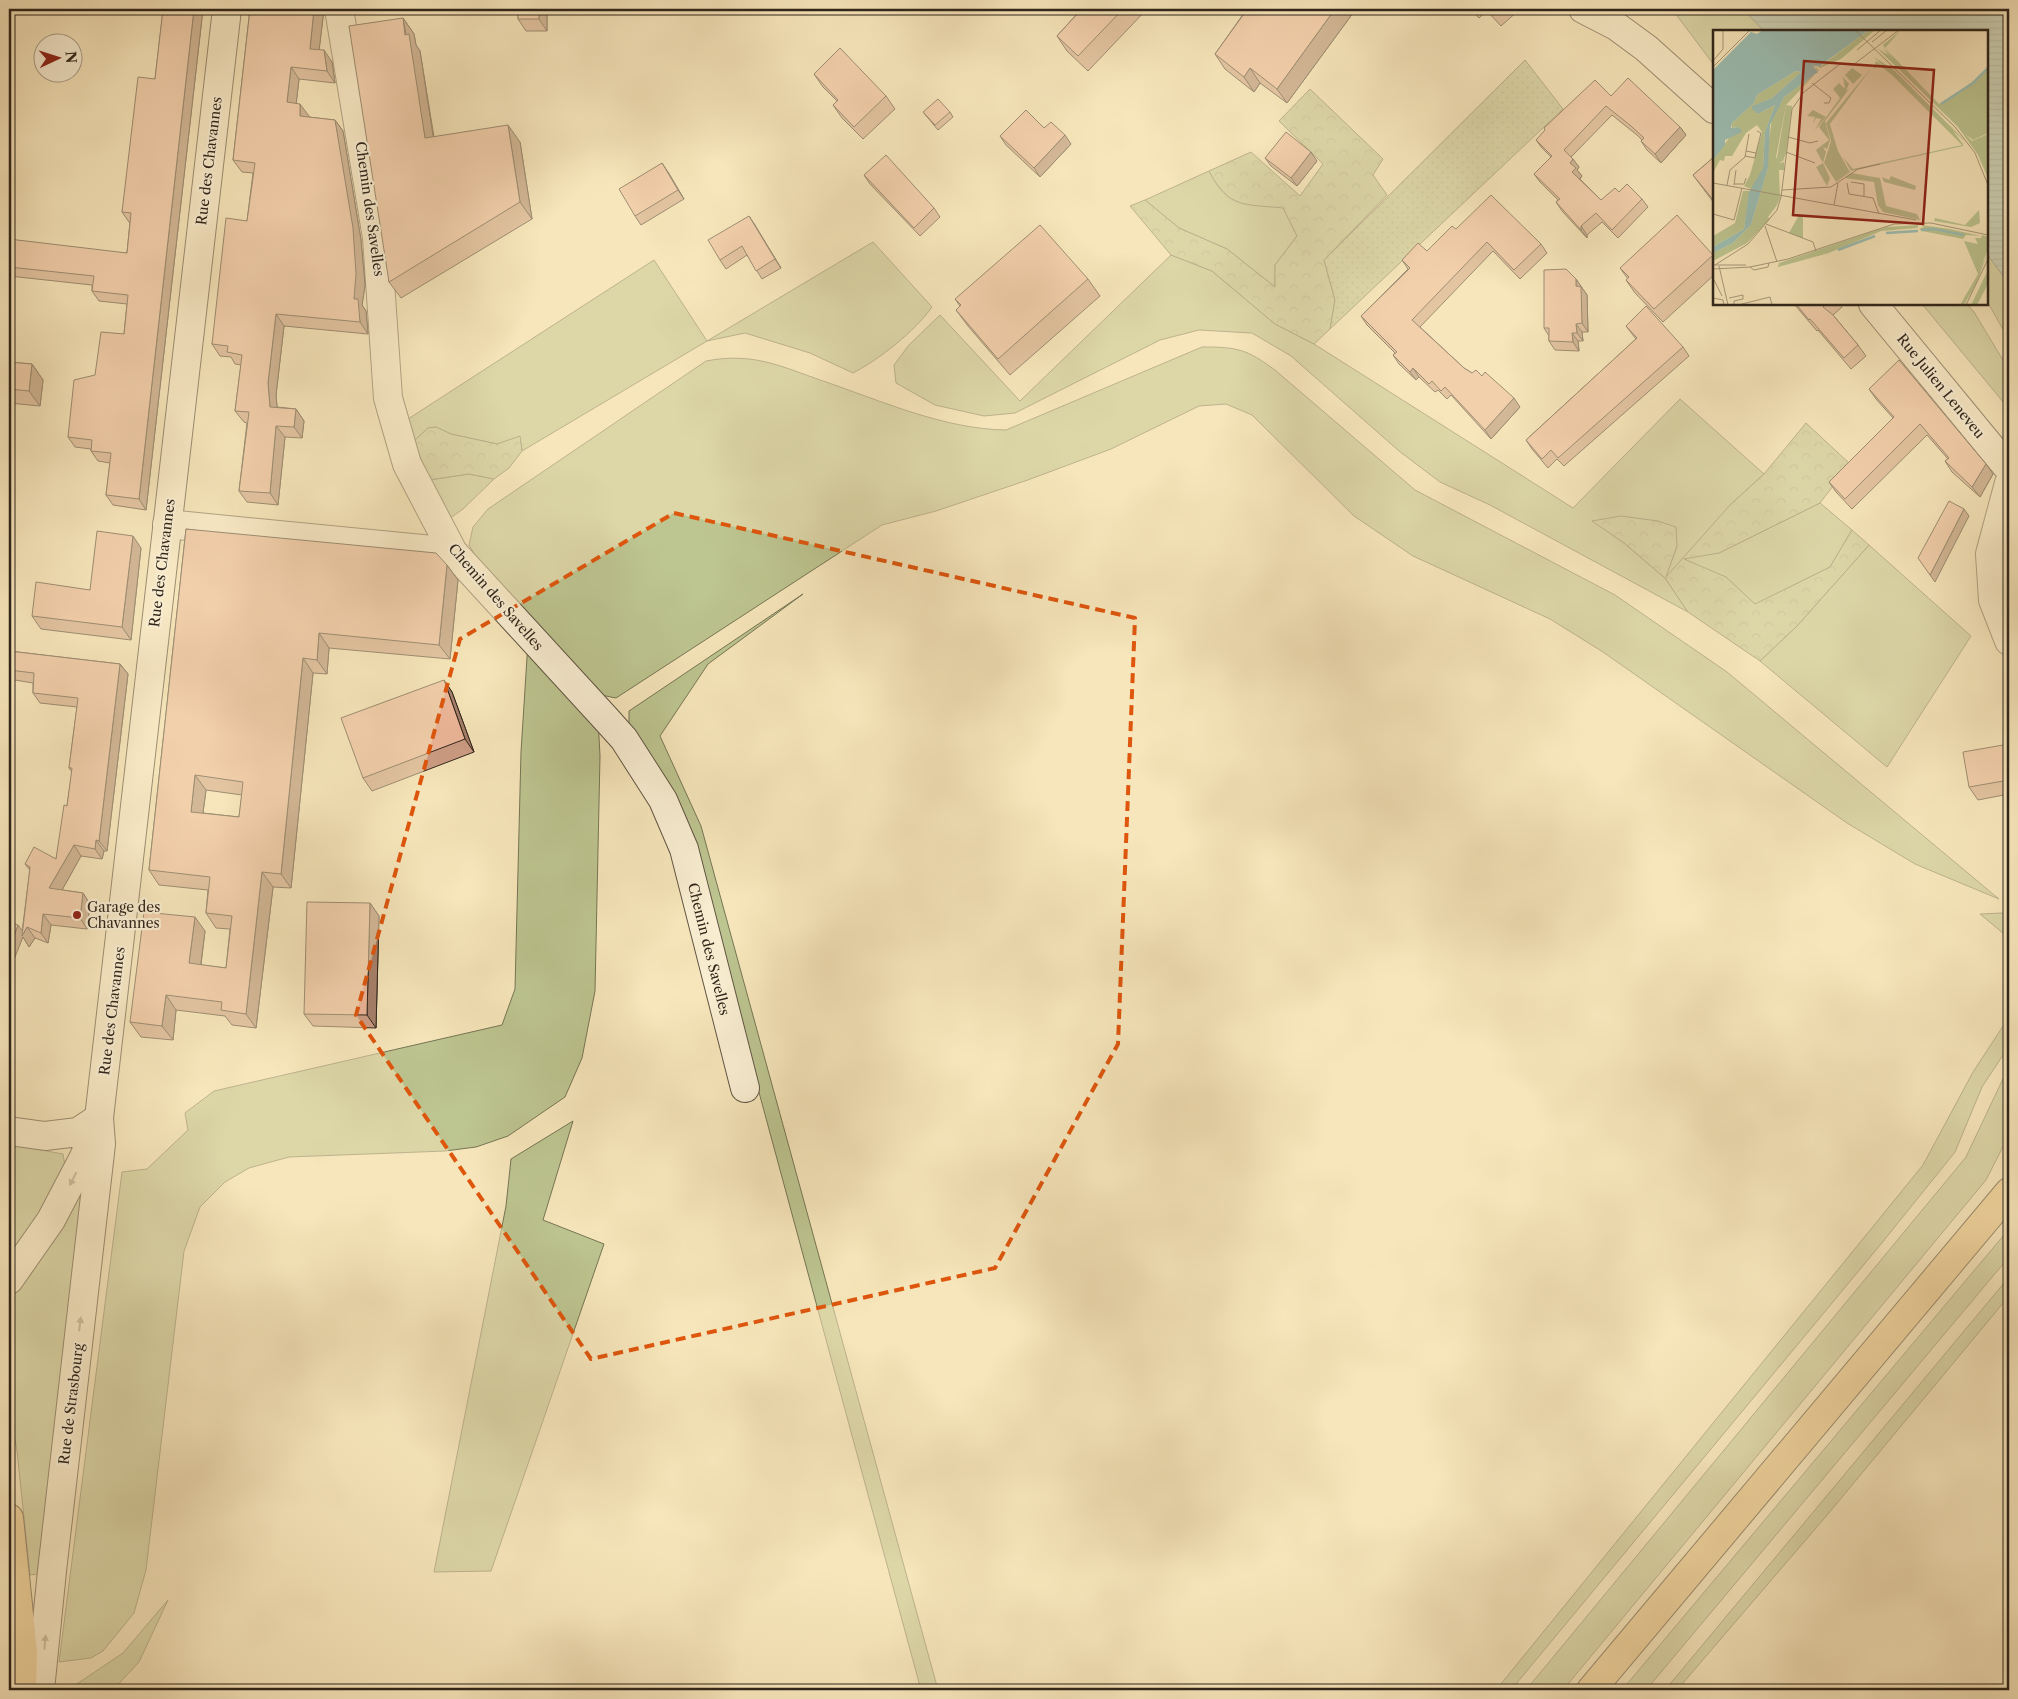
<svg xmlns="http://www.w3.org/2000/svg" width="2018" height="1699" viewBox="0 0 2018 1699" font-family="'Libre Caslon Text',serif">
<defs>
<pattern id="forest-crowns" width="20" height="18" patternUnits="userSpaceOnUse" patternTransform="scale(1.25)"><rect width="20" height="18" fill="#bdc590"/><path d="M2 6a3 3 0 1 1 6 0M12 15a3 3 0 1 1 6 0" fill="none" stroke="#a3a97c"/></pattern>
<pattern id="park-dots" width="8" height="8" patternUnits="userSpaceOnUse" patternTransform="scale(1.25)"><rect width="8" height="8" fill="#bdc590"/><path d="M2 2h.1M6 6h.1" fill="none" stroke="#a3a97c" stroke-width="1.8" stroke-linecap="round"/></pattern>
<pattern id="water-rules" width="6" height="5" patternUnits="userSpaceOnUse" patternTransform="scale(1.25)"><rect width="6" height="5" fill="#9dbfb4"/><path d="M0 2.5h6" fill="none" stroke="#809b92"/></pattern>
</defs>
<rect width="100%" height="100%" fill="#f7e6bb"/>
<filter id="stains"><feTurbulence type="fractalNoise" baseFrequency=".004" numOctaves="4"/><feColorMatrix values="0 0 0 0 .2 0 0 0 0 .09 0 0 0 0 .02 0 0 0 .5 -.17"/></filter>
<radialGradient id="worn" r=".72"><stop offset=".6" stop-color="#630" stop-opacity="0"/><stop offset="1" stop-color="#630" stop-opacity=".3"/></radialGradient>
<!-- grass -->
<path fill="#bdc590" stroke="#767556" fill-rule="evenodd" d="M1672,9H1743L1764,31H1714V65Z
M1209,171C1229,209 1244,204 1283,207L1297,236L1275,265V287L1227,249L1179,228L1145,200Z
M873,242L932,307C915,331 880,359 853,373L810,353L745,333L707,341L522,451L520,437L497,444L451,434L436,427L428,428L414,441L408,419L654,260L707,341Z
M1987,254L2009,284V340L1987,301Z
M1171,255L1212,271L1275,324L1314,344L1573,508L1680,399L1764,474L1730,505L1719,553L1820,503L1852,530L1830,567L1755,605L1726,577L1665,578L1688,612L1490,505L1440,482L1399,451L1291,356L1252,333L1199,330L1160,340L1015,413L984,416L935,405L896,383L894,365L909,345L940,315L1020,401ZM1593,521L1677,546L1665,578L1624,543Z
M1922,304H1967L1974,312L2009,370V409Z
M1202,347C1238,347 1246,349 1275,370L1415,490L1615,595L1727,672L1999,899L1915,864L1847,823L1603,652L1550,619L1413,556L1354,516L1252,415L1226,404L1199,406L1111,449L1025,481L936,511L882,525L616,698L601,695L478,560L469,545L473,527L488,509L706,361C753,352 780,366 823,381C882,401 943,429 1006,430Z
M469,474L494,479L463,509L446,521L429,480Z
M1869,545L1971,636L1887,767L1760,661L1797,626Z
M803,594L708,664L660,736L701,826L938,1690H921L715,930L629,724V711Z
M528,642L598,718L600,756L595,991L582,1058L565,1097L508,1136L476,1147L445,1151L289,1157L249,1168L225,1182L200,1207L184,1251L146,1570L134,1613L103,1651L91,1658L59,1662L122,1172L147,1169L188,1130L185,1113L214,1091L502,1025L515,989L521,752Z
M2002,913L2009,915V938L1980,914Z
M2009,1017V1046L1982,1087L1955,1152L1881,1244L1511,1690H1496L1923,1165L1973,1072Z
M2009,1066V1135L1986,1180L1563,1690H1526L1966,1157Z
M573,1121L543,1220L604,1244L491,1571L434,1572L506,1206L511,1159Z
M9,1144L63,1154L66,1172L9,1262Z
M77,1189L86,1191L46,1573L30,1575L17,1451L9,1405V1293Z
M2009,1229V1257L1646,1690H1622Z
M2009,1277V1296L1828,1514L1677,1690H1665Z
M168,1600L139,1662L113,1690H68L123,1653Z"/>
<!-- forest -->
<path fill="url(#forest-crowns)" stroke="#767556" d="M1310,89L1383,159L1373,175L1387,195L1324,260L1335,300L1330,329L1314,344L1275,324L1212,271L1171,255L1130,206L1145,200L1179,228L1227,249L1275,287V265L1297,236L1283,208C1244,204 1229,209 1209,171L1251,152L1300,196L1323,164L1279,121Z
M1806,423L1850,464L1820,503L1719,553L1684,559L1726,577L1755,604L1830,567L1852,530L1869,545L1797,626L1760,661L1688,612L1665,578L1624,543L1592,521L1621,516L1658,521L1676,527L1677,546L1666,577L1730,505L1764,474Z
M436,427L451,434L497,444L520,436L522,451L509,468L494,479L469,474L429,480L414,441L428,428Z"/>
<!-- park -->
<path fill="url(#park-dots)" stroke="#767556" d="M1525,60L1563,109L1330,329L1335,300L1324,260Z"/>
<!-- water -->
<path fill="url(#water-rules)" stroke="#718177" d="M1743,9H2009V284L1987,254V31H1764Z"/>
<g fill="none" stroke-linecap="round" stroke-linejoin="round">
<!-- street casing -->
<g stroke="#615543" stroke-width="30">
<path id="street" d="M339,9L377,238L388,398L407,464L453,552L607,720L624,739L663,800L684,849L745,1088
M2009,483L1990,554L1993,600L2009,641
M167,524L453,552"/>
</g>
<!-- secondary casing -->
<g stroke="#2f251b" stroke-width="30">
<path id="secondary" d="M1583,9L1616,26L1646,48L1714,109
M1873,304L2009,469
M9,1131L45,1136L78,1132L99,1118
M9,1280L51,1220L84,1157L93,1133
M40,1690L52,1571L101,1144L99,1118L227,9"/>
</g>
<!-- primary casing -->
<g stroke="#2f251b" stroke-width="30">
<path id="primary" d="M9,1518L23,1653L22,1690
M1591,1690L2009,1192"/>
</g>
<!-- street -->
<use href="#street" stroke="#faefd3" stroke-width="28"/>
<!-- secondary -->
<use href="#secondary" stroke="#faefd3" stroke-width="28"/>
<!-- primary -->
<use href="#primary" stroke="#ecc37e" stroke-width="28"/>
</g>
<!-- wall -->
<path fill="#cd9d84" stroke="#2f251b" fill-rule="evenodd" d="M157,9H203L146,510L113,505L106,495L110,463L98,461L91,451V449L75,447L68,437L95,375L124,334L127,304L99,301L92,291V285L9,276V267L127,253L130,222H129L122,212L155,79L163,11L158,10Z
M250,9H324L319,50L332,62L335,83L299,79L296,104L308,117L335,120L343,131L361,240L365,285L362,305L366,311L368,334L284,326L276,395L277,407L296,409L304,421L302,438L285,437L278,505L247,502L239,491L247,423L244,422L235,411L241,365L235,364L231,357L220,356L212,344L247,221L253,173L242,172L233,160Z
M518,9H547V31H526L518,19Z
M1070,9H1147L1088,71L1067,51L1057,36L1076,15Z
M1241,9H1356L1287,103L1260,83L1254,92L1225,69L1215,54L1244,13Z
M1470,9H1518L1519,10L1501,26L1487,11L1479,18Z
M403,18L414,34L416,45L420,51L434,137L520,142L532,219L401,298L389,282Z
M814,74L886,96L895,109L863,139L842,118L833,105L837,101L823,87Z
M1611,96L1680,127L1686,135L1661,163L1647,150L1641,141L1642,140L1637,135L1612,115L1571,157L1579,167L1577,170L1582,176L1580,179L1601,200L1619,192L1642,199L1648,207L1618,238L1602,222L1587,235V238L1562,211L1556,202L1558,200L1540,182L1534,174L1551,157L1542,148L1536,140Z
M923,112H950L953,117L938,130Z
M1000,136L1071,144L1040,177L1006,145Z
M1714,157V203L1693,175Z
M1265,158L1317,161L1297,186L1271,166Z
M668,172L684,199L641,225L635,216Z
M864,175L934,208L940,217L920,236L870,184Z
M749,216L781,268L762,279L747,255L726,269L720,260Z
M1456,229L1541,244L1547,253L1520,279L1493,251L1420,327L1464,368L1472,373L1482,376L1520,407L1491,439L1451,395L1447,399L1438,390L1435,392L1419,377L1416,380L1399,364L1393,355L1395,353L1367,325L1361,316L1408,269L1402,260L1427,251Z
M1713,255L1714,256V275L1663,322L1635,293L1626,280L1628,279L1620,268Z
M1088,279L1100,296L1010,375L968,326L956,310L960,306L955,299Z
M1576,279L1587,295L1588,332H1582L1583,341H1578L1579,351L1555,350L1549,341V336L1544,328Z
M1794,304H1840L1842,307L1833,315L1858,345L1866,356L1851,369L1818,330L1817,331Z
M1626,326L1683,347L1689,356L1564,466L1557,459L1548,468L1532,449L1526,440L1636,339Z
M9,362L32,364L43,380L40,406L9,403Z
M1869,389L1993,474L1980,497L1952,472L1945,461L1948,459L1927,435L1852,509L1836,492L1829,482L1893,418L1876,399Z
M186,529L447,565L458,580L450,659L329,648L327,674L313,673L291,888L273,887L256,1028L232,1025L225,1016L176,1010L173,1040L141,1037L130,1022L205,931L201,965L226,968L230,929L216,928L206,913L208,890L159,885L149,870ZM206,790L242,795L239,817L203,813Z
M141,548L131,640L41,629L32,616L90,590Z
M9,651L120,664L128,674L107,851H104L102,859L81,856L62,890L83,893L90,904L87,929L51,925L48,943L35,938L29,947L23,937L18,925L22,932L30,870L25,864L56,859L67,806L72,772L69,768L77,707L40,703L33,693V683L9,679Z
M444,680L452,692L474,752L372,791L363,778Z
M2009,744V794L1978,800L1969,787Z
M370,903L379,916L376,1028L313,1026L304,1014Z"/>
<!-- shaded-wall -->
<path fill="#a7806c" stroke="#2f251b" d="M194,9H203L146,510L139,499Z
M314,9H324L318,60L310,49Z
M539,9H547V31L539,19Z
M1335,9H1356L1287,103L1277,89Z
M403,18L414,34L416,45L420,51L436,155L425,138Z
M324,50L332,62L335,83L327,71Z
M291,67L299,79L295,114L287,102Z
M1250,68L1260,83L1254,92L1244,77Z
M300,104L309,116L308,127L300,116Z
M335,120L343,131L361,240L365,285L362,305L366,311L368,334L360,322L354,299Z
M508,125L520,142L532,219L520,202Z
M1680,127L1686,135L1661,163L1655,154Z
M1065,135L1071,144L1040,177L1034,168Z
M1311,152L1317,161L1297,186L1291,178Z
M1573,159L1579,167L1577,170L1582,176L1578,180L1572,172L1570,163Z
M662,163L668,172L684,199L678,190Z
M749,216L755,225L781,268L775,259Z
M1581,226L1587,235V238L1581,230Z
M1576,279L1587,295L1588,332L1582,323L1576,286Z
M276,314L284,326L276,395L278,418L270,407L268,383Z
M1576,324L1582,332L1583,341L1577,333Z
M1572,333L1578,341L1579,351L1573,342Z
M32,364L43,380L40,406L29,391Z
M1413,368L1419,377L1416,380L1410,372Z
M1514,398L1520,407L1491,439L1485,430Z
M296,409L304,421L302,438L294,427Z
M276,426L285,437L278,505L270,493Z
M1986,464L1993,474L1980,497L1972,487Z
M1964,509L1969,516L1935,582L1930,575Z
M133,536L141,548L131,640L122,627Z
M447,565L458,580L450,659L439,645Z
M319,633L329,648L327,674L317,660Z
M303,658L313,673L291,888L281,874Z
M120,664L128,674L107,851L99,841Z
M444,680L452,692L474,752L465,739Z
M195,775L206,790L201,827L191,812Z
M96,840L104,851L102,859L95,849Z
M74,845L81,856L57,899L49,888Z
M262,872L273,887L256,1028L246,1014Z
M83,893L90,904L87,929L80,918Z
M370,903L379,916L376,1028L367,1015Z
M43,914L51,925L48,943L41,933Z
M195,917L205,931L199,978L189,963Z
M18,925L24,933L27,927L35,938L29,947L23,937L9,972V949Z
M166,995L176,1010L173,1040L162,1026Z"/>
<!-- building -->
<path fill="#eeb79a" stroke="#2f251b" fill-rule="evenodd" d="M163,9H194L139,499L106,495L111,453L91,451L92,440L68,437L74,380L95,375L101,332L124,334L128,295L92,291L94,276L9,267V239L127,253L131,213L122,212L138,77L155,79Z
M250,9H314L310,49L324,50L327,71L291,67L287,102L300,104V116L335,120L353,228L356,274L354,299H358L360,322L276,314L268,383L270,407L296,409L294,427L276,426L270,493L239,491L249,412L235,411L242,355L227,352L228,346L212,344L226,218L247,221L255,163L233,160Z
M518,9H539V19H518Z
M1075,9H1123L1078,56L1057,36L1079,12Z
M1243,9H1335L1277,89L1250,68L1244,77L1215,54L1246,11Z
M1488,9H1494L1490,12Z
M403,18L405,35L409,34L425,138L508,125L520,202L389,282L349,26Z
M840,48L886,96L854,127L833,105L838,100L814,74Z
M1628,78L1680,127L1655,154L1641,141L1644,138L1631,126L1606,106L1564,150L1573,159L1570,163L1576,168L1572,172L1601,200L1615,188L1619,192L1627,184L1642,199L1612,230L1596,213L1581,226V230L1556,202L1560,199L1534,174L1552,156L1536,140L1545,130L1544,128L1595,80L1611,96Z
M938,99L950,112L935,125L923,112Z
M1026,110L1044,128L1051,122L1065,135L1034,168L1000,136Z
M1286,132L1311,152L1291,178L1265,158Z
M886,155L934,208L914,228L864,175Z
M1714,157V201L1693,175Z
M662,163L678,190L635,216L619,189Z
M1491,195L1541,244L1514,270L1487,242L1412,320L1464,368L1472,373L1476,370L1482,376L1485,372L1514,398L1485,430L1445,387L1441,391L1432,381L1429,384L1413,368L1410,372L1393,355L1397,352L1361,316L1410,268L1402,260L1418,243L1427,251L1452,226L1456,229Z
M1677,215L1713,255L1654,309L1626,280L1629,277L1620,268Z
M749,216L775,259L756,271L742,246L720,260L708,240Z
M1040,225L1088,279L998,359L956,310L961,305L955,299Z
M1566,269L1576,279V286L1581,287L1582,323L1576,324L1577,333H1572L1573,342L1549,341V328H1544V270Z
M1796,304H1826L1823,307L1833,315L1858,345L1844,358L1810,319L1809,320Z
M1646,306L1683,347L1558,458L1551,450L1542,459L1526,440L1637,338L1626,326Z
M1899,360L1986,464L1972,487L1945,461L1949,458L1920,424L1845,499L1829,482L1894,417L1869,389Z
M9,362L32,364L29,391L9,389Z
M1949,501L1964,509L1930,575L1918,558Z
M186,529L436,553L447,565L439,645L319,633L317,660L303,658L281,874L262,872L246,1014L221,1010L222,1002L166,995L162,1026L130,1022L144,912L195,917L189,963L226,968L232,916L206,913L210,877L149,870ZM195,775L243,782L239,817L191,812Z
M97,531L133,536L122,627L32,616L36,582L90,590Z
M9,651L120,664L99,841L96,840L95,849L74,845L49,888L83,893L80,918L43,914L41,933L27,927L22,936L30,867L25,864L34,847L56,859L64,805L67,806L72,768H69L78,698L33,693L34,673L9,670Z
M444,680L465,739L363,778L341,718Z
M2009,744V780L1969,787L1963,752Z
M307,902L370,903L367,1015L304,1014Z
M9,922L18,925L9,949Z"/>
<!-- one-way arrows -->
<defs><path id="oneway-solid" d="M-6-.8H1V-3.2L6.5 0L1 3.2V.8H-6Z" transform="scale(1.25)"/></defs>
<g fill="#9f9480">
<use href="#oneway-solid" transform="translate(73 1179) rotate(117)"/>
<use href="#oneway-solid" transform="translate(80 1324) rotate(-83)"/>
<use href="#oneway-solid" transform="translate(45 1642) rotate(-85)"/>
</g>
<!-- marked area -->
<path d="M0 0H2018V1699H0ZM674,513L1135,618L1118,1044L995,1268L591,1359L356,1015L460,639Z" fill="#f7e6bb" fill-opacity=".55" fill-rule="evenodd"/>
<path fill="none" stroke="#df560d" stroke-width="4" stroke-dasharray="10 6" stroke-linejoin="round" d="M674,513L1135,618L1118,1044L995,1268L591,1359L356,1015L460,639Z"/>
<!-- markers -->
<circle fill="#8f2418" stroke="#faefd3" stroke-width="2" cx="77" cy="915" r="5"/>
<g text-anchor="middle" stroke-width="4.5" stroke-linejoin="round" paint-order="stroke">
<!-- street labels -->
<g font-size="14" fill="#2f251b" stroke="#faefd3">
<text transform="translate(209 161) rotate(-83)" y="5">Rue des Chavannes</text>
<text transform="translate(370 209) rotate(82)" y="5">Chemin des Savelles</text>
<text transform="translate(1941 386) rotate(51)" y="5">Rue Julien Leneveu</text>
<text transform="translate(162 563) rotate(-83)" y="5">Rue des Chavannes</text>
<text transform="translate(496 597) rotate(49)" y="5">Chemin des Savelles</text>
<text transform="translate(709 949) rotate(76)" y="5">Chemin des Savelles</text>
<text transform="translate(112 1011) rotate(-83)" y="5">Rue des Chavannes</text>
<text transform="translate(71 1404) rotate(-83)" y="5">Rue de Strasbourg</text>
</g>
<!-- poi labels -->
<g font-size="14" fill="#2f251b" stroke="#faefd3" text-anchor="start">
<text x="87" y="912">Garage des<tspan x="87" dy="16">Chavannes</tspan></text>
</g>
</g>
<!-- overview -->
<g transform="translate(1713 30)">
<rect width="275" height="275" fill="#f7e6bb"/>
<path d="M156,0H162L128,29L107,38L102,34L108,36ZM188,0L172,18L226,74L261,51L275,37V103L260,110L252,104L259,111L275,104V148L265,125L245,97L164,18L175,25L170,17L181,30L170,15ZM161,27L181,40L254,113L240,101L250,114V116L138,141L130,127L140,139L249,115L179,45L166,35L160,39L163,31L169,35ZM101,35L106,40L73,75L63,127L67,133L71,132V140H66L67,168L64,175L55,187L57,189L34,213L0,231V223L20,213L38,195L55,138L53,130L59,89L71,67L105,42ZM159,37L117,94L125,121L137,142L123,152L111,133L118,111L113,93ZM139,38L149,45L140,54L132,45ZM83,41L88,42L59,68L42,75L45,84L62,75L52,102L50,138L43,156L38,159L31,156L37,145L49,102L44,95L33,103L19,126H12L11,131L7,130L0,143V130L24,97L19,98V93L41,73L44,65ZM130,47L136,54L133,61L136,59L112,91L117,110L114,119L110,117L113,122L110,133L117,148L114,156L103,137L110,133L103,120L116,110L106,97L127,68L120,59L126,53L132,59ZM138,143L167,148L173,176L204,184L207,190L170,182L165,175L161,152L132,148ZM178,146L203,156L202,160L171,152L169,147L176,150ZM30,161H37L31,199L0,217V206L22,193ZM206,195L204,198L168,201L116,223L65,237L66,233L173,197ZM208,195L237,199L268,206L253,205L250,209L209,201L206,199L211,197ZM269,205L275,207V219L266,243L275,222L264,252L251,275H247L265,244L251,211L265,214L262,208H268ZM275,240V254L264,275H258Z" fill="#bdc590"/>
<path d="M100,80L113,87L102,100L108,89L103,88L100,94L102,87L94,86ZM266,180L267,193L258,197L221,191L222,188L252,195ZM86,185L90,188V208L76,203Z" fill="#bdc590"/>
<path d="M73,75L79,76L73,123L70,131L63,134Z" fill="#bdc590"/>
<path d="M50,0H156L107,36H100L105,42L71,67L57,95L55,138L38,195L20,213L0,223V217L31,199L36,162L50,138L52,102L62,75L45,84L39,79V76L59,68L88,42L83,41L44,65L41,73L19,93L18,98L26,97L29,102L12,110V115L0,130V40L38,2L44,4Z" fill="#9dbfb4"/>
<path fill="none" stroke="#9dbfb4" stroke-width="2.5" d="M228,74L260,53L275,38M208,200L221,199L251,205M173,203L205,201M125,220L162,206"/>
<path fill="none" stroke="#a7997b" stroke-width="1" d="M142,0L242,97L262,123L275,155M159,12L174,0M144,20L168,0M0,31L10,19V1M0,37L37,0M99,53L118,68L116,73H111M75,107L97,113L105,111M33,121L43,123L48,103L44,101M73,122L102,133M32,126L42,128L43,123M138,152L151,154V167M0,153L203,190M134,153L136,164L160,168L166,184M21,154H31L33,148M14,155L17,140L32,127L36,104M21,155L23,140M69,160L118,157L145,139L167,134M121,175L125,153M0,184L21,190L29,158M53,194L100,212L103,221M52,196L64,232M0,235H33M2,235L35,214L64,180L68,167L79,79L91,62L127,34L140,35L186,0M6,236L15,275M37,237L41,240L55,237L56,233M0,239L37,237L75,229L181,194L218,193L275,205M0,248L9,266M0,268L10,270L11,275M16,268L30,265V269L21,271V275M25,275L57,267L59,275M253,275L275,229"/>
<path fill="#8f2418" fill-opacity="0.15" stroke="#8f2418" stroke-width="2.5" d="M91,31L221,40L210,194L80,185Z"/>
<rect width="275" height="275" fill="none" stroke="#2f251b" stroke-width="2.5"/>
</g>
<!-- margin -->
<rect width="2018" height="1699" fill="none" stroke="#f7e6bb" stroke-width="30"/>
<rect x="10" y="10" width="1998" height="1679" fill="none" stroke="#2f251b" stroke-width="2.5"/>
<rect x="15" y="15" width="1988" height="1669" fill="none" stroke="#2f251b"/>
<!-- north arrow -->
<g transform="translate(58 58) rotate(86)"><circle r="24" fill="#faefd3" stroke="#a99e89"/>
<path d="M0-4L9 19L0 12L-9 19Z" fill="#8f2418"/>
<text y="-8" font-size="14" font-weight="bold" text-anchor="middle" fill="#2f251b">N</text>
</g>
<rect width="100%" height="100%" filter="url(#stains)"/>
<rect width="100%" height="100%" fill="url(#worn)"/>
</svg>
